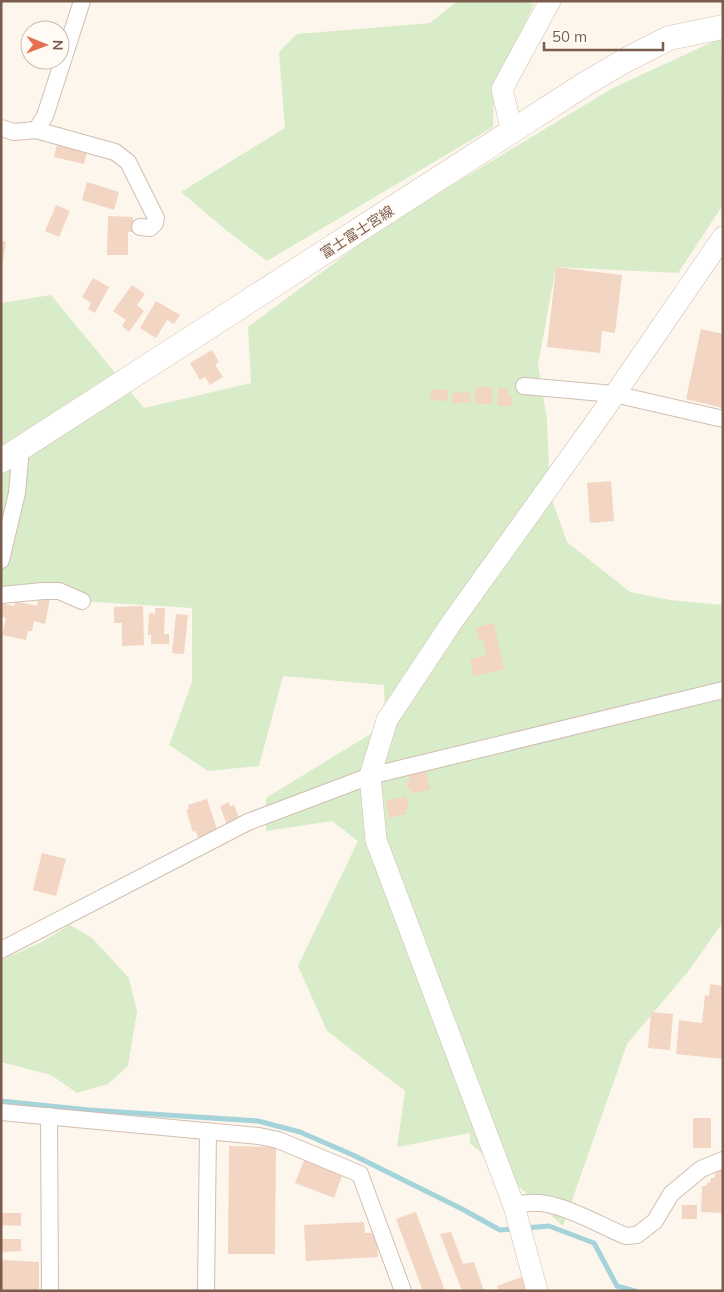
<svg xmlns="http://www.w3.org/2000/svg" width="724" height="1292" viewBox="0 0 724 1292" font-family="Mulish,'Noto Sans JP',sans-serif">
<rect width="100%" height="100%" fill="#fdf6ec"/>
<!-- green -->
<path fill="#d8ecc9" d="M457,1H523L534,4L494,91L493,127L267,261L226,230L181,192L285,128L279,52L297,34L430,23Z
M721,38L723,205L678,273L556,267L538,365L547,419L550,494L567,542L630,592L670,600L723,605V922L690,969L627,1044L563,1226L470,1143V1133L397,1147L405,1091L327,1031L298,966L358,841L332,821L266,831V798L385,725L384,685L283,676L259,766L208,771L169,745L192,682V608L62,600L1,590V303L51,295L144,408L251,383L248,327L387,224L613,88Z
M70,925L92,938L129,978L137,1012L128,1066L108,1084L77,1093L51,1075L1,1062V960L42,942Z"/>
<g fill="none" stroke-linecap="round" stroke-linejoin="round">
<!-- stream -->
<path stroke="#a5d3da" stroke-width="5" d="M1,1101L89,1110L258,1121L300,1132L353,1155L462,1209L500,1230L514,1229
M525,1228L549,1226L594,1243L617,1286L635,1291"/>
</g>
<!-- building -->
<path fill="#f3d5c3" d="M57,144L87,151L84,164L54,157Z
M87,182L119,192L114,210L82,200Z
M56,205L70,211L59,237L45,231Z
M108,216L133,217V232H128V255H107Z
M1,241L6,242L2,267H1Z
M556,267L622,275L615,333L602,331L600,353L547,347Z
M93,278L109,287L95,313L88,309L91,303L82,297Z
M132,285L145,294L137,305L144,311L129,332L122,326L126,320L113,311Z
M156,301L180,315L174,324L167,320L156,338L140,328Z
M701,329L723,334V408L686,399Z
M212,350L219,362L215,365L223,377L210,385L205,377L200,380L190,363Z
M475,387H493L492,404H475Z
M498,388H508V396H512V406H497Z
M431,389L448,390L447,401L430,400Z
M470,392L471,403H452V393Z
M611,481L614,521L590,523L587,483Z
M39,597L50,599L45,624L34,621L32,631H28L26,640L2,635L6,618L1,617V603L14,606L15,601L37,606Z
M143,606L144,645L122,646V623H114V607Z
M155,608H165L164,634H169V644H151V635H148L149,613L155,614Z
M176,614L188,615L184,654L172,653Z
M494,623L504,670L473,676L470,659L486,655L483,640H479L476,627Z
M425,766L430,790L412,793L411,789H408L406,782L410,781L407,770Z
M406,796L409,809L405,810L406,814L389,818L386,801Z
M207,799L218,832L198,838L196,831L193,832L186,810L189,809L188,805Z
M229,802L230,806L234,805L240,820L227,825L220,806Z
M42,853L66,859L56,896L33,890Z
M710,984L723,986V1059L676,1054L679,1020L702,1023L705,995L709,996Z
M651,1012L673,1014L670,1050L648,1048Z
M693,1118H711V1148H693Z
M229,1146L276,1147L275,1254H228Z
M305,1158L343,1173L334,1198L295,1183Z
M715,1170H723V1213L701,1212L702,1186H707V1182L710,1183L711,1178H715Z
M682,1205H697V1219H682Z
M416,1212L445,1291H423L396,1219Z
M1,1213H21V1226L1,1225Z
M364,1222L365,1233H377L378,1257L306,1261L304,1225Z
M451,1232L463,1264L474,1262L484,1291H462L440,1234Z
M1,1239H21V1251L1,1252Z
M1,1260L39,1262V1291H1Z
M522,1277L528,1291H499L497,1286Z"/>
<g fill="none" stroke-linecap="round" stroke-linejoin="round">
<!-- minor casing -->
<g stroke="#d1beb0" stroke-width="18">
<path id="minor" d="M1,128L14,132L36,130L45,116L82,1
M36,130L115,152L128,162L156,218L155,223L150,228L140,227
M524,386L614,394L723,419
M1,560L17,493L21,448
M1,595L43,591H59L82,601
M1,950L248,822L370,776L723,690
M1,1112L259,1136L278,1140L360,1174L403,1291
M49,1116L50,1291
M514,1206C550,1193 593,1223 626,1236L637,1235L655,1221L671,1194L701,1169L723,1160
M206,1291L208,1131"/>
</g>
<!-- tertiary casing -->
<g stroke="#d1beb0" stroke-width="22">
<path id="tertiary" d="M512,132L502,89L550,1
M537,1291L514,1206L376,840L370,776L387,720L452,622L602,413L723,237"/>
</g>
<!-- secondary casing -->
<g stroke="#d6c0b0" stroke-width="25">
<path id="secondary" d="M1,461L585,84L626,60L669,38L723,27"/>
</g>
<!-- minor -->
<use href="#minor" stroke="#fff" stroke-width="16"/>
<!-- tertiary -->
<use href="#tertiary" stroke="#fff" stroke-width="21"/>
<!-- secondary -->
<use href="#secondary" stroke="#fff" stroke-width="24"/>
</g>
<g text-anchor="middle" stroke-width="4" stroke-linejoin="round" paint-order="stroke">
<!-- street labels -->
<g font-size="14" fill="#7a5c4d" stroke="#fffaf3">
<text transform="translate(357 232) rotate(-33)" y="5">富士富士宮線</text>
</g>
</g>
<!-- border -->
<rect width="724" height="1292" fill="none" stroke="#7a5c4d" stroke-width="5"/>
<!-- north arrow -->
<g transform="translate(45 45) rotate(91)"><circle r="24" fill="#fffaf3" stroke="#cabbb1"/>
<path d="M0-4L9 19L0 12L-9 19Z" fill="#e76f51"/>
<text y="-8" font-size="14" font-weight="bold" text-anchor="middle" fill="#7a5c4d">N</text>
</g>
<!-- scale -->
<path d="M544 42v8h119v-8" fill="none" stroke="#7a5c4d" stroke-width="2.5"/>
<text x="552" y="42" font-size="15" fill="#7a5c4d" stroke="#fffaf3" stroke-width="4" paint-order="stroke">50 m</text>
</svg>
